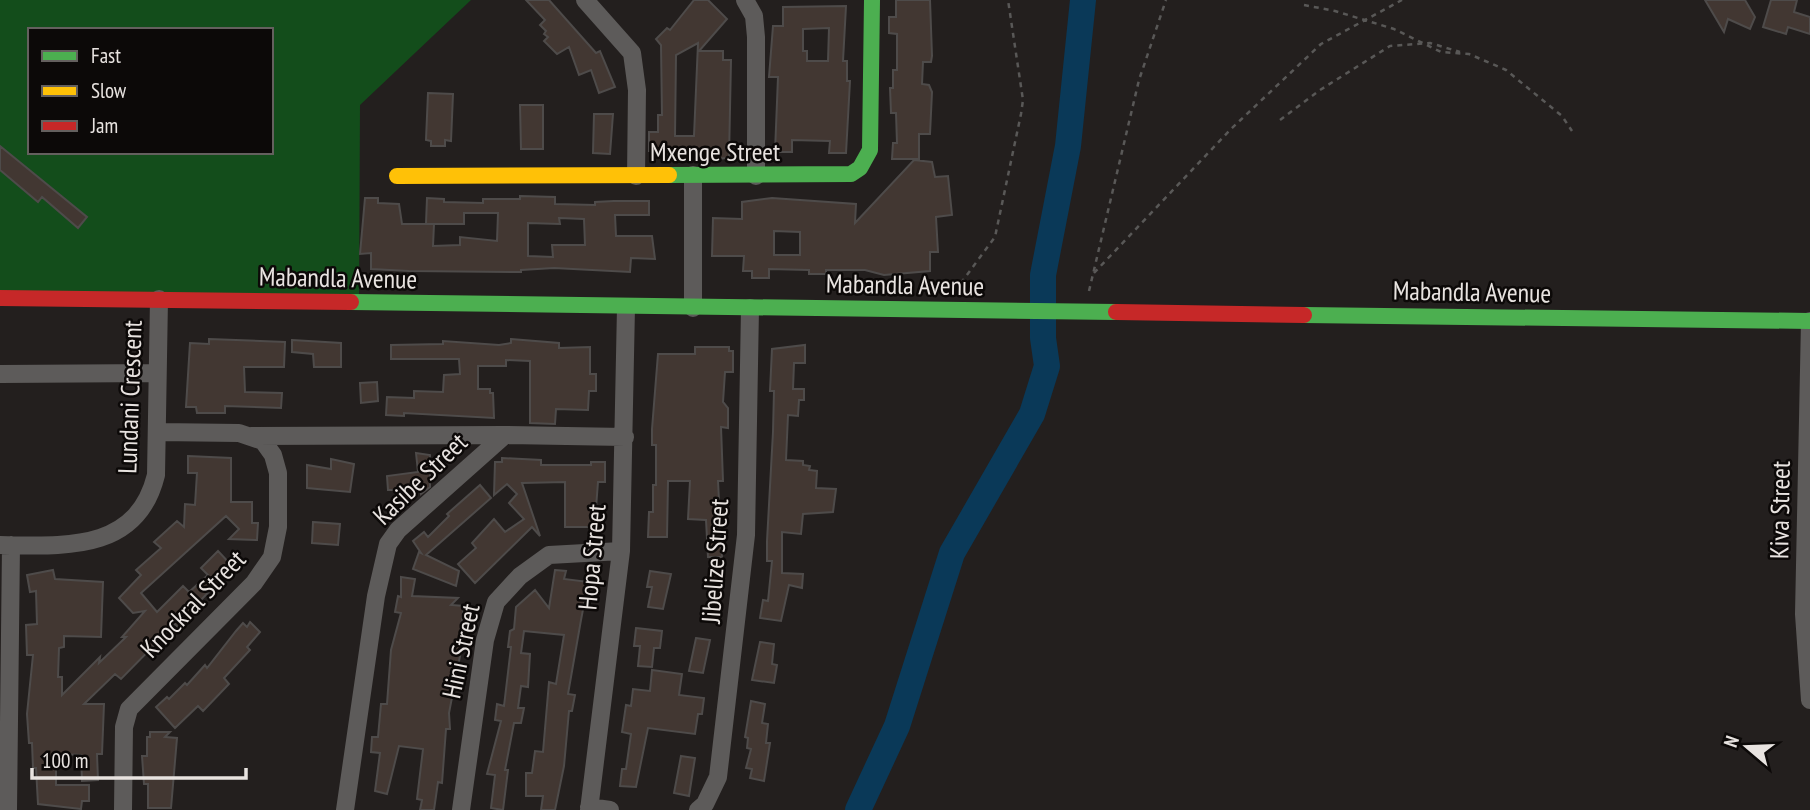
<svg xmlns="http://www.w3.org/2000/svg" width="1810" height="810" viewBox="0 0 1810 810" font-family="'PT Sans Narrow',sans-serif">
<rect width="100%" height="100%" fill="#231f1e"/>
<!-- green -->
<path fill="#134d1b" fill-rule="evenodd" d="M0,0H471L360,105L359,303L0,300ZM30,30H271V152H30Z"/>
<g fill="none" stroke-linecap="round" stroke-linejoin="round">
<!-- river -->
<path stroke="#0a3958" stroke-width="26" d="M858,810L897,726L952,553L1032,414L1047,366L1043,338V275L1068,146L1083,0"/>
</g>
<!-- building -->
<path fill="#423732" stroke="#4e4b4a" stroke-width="2" fill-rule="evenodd" d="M526,0H549L596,53L600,51L615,87L599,93L591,70L579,75L569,47L557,54L544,41L548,37L544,34L546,31L540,25L545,20Z
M694,0H708L727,19L699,51H723V60H731L729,158L694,160L695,156H660V151H649V132H658V115H662L661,45L656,39L667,28L670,30ZM698,43L694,136H675L676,55Z
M896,0H930L932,56L931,62H923L922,84L929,85L932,92L930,134H919V159H892L893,143H897L896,113H891L890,88H893V70H897V34L889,33V17H896Z
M1705,0H1745L1755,17L1750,29L1728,19L1724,32Z
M1771,0H1797L1794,12L1810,17V34L1788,27L1786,34L1763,27Z
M846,6L843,61H847V81H850L846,153H829L830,141L792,140V152H775L778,77H769L773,26H783V7ZM829,28L828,61H807V51H803V29Z
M428,93L453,94L451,141L445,140V146H431V141L426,140Z
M520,105H543V149H521Z
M594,114H613L610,154L593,153Z
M0,146L87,217L78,228L42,197L38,202L0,170Z
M914,160L932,162L935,177L948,176L952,215L936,217L938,252H930V271L884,275L865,270H826V274H809V270L769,269V278H752V271H743L744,256H712L713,218L742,219V202L772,198L856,204L855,223ZM774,231L800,232V255H774Z
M520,196L555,197V204L595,205V202L614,201H649V215H615L616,236H652L655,259L631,258L630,272L554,268L521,270V272L409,271L371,269V253L360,254L365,198H378V203L399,204L402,224H434L433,246L460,245V237L497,241L498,213H464V224H426L427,198L444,199V202L483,203V199H520ZM559,218L584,219L585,245H552L553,257L528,256V223L560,224Z
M209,339L285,342L284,367H244L245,392L282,393L281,408L225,406V413H197L196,407H186L190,343L209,344Z
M511,339L559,343V348L590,347V374H596V391H589L588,410L556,409L555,424L530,423V361L506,360V366H478V389H490V393H493L494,418L404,413V416L386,415L387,397L414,398V391L443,392L444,375L460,374L459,359H391V345L443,344V341L499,345L511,343Z
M292,340L341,343V367H314L313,354L292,352Z
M805,345V363H794L793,389H804V400H799L798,416L788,415L786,460L803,461V465L810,466L809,470L817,471L816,488L836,489L833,512L803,514L801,534L782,532V573L803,574L802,588L789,585L781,621L760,618L763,600L768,601L772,561H767V541L773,432L774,391H770L772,349Z
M695,347H729V351H733V372H725L723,402L728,408V428L721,427L723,481H718L722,557H708L706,520L688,519L690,481H668L667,537H648L649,512H653V485H656V445H652V429L658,354H695Z
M377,382L378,401L361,403L360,383Z
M416,453L430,455V487L421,494L420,482H417L419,490H388L387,476L418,472Z
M188,456L231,458V502H252V523H258L257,540L229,539L239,529L226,516L141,593L157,612L183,586L189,592L208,575L201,568L218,551L233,567L199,602L203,605L179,629L175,624L121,679L115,674L84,704H104L102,754H97L98,780L82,781L81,755L56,754V785H89V801H82L81,809L38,804L36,768H33L32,743H29L27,714L33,655H27L26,625L37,624L36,591L30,592L27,575L53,570L55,579L103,582L101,637L64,636V647L59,648L58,677H62V695L100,657L99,663L126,637H122L145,611L133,613L119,598L141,575L136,570L161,548L154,542L177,521L184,527L185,504L195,505L197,473H188Z
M502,458L541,460V465H591V462H605V482H598L596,508H592V527H565V482L522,483L540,536L532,527L475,583L458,564L476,548L472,543L494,519L505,532L524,519L509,503L517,494L507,484L494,495L495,462H502Z
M331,459L354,464L350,492L307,488V465L331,469Z
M480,485L491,498L426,555L459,571L456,586L413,569L419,552L421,553L413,541L424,532L428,537L449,516L447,514Z
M313,522L340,524L338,545L312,543Z
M555,570L566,571L564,579L597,583L594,600L585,599L581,620L568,694L575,695L572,711H569L564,766L555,810H541L543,796H526V773H532L535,751L543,752L549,682L556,684L564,635L524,631L521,653L530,654L528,687L521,686L518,708H524L521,723H514L505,770H508L503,810L491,808L495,775L487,774L501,721L495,720L497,704L504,706L511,647H508L510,631L514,629L516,607L535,590L549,608Z
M650,571L671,574L663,609L648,607L652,587H647Z
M401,577L415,579L412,596L458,598L451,605L464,606L459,640H462L460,656L449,713L450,729H446L442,783L438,782L434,810H420L422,800L417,799L423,749L399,746L387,794L375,791L380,753L371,752L372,737H378L381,704H387L391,650L401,613L395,612L398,596L401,597Z
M250,622L260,632L247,647L250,650L224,678L229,684L203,711L198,706L175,728L156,707L167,697L169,699L185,683L187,685L205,665L207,668L236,631L243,623L247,627Z
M636,628L662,631L660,648H654L652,667L638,666L640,646H634Z
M696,638L710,640L703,673L689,671Z
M760,642L774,644L772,664L777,665L774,683L752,680Z
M652,670L682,674L679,695L704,698L702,714H698L695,734L648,728L636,787L620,786L622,769H626L631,734L622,732L626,705L631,706L633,689L650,691Z
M751,701L765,704L762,723L768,724L766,743H770L764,781L750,778L752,769L746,768L751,749L747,748L748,738L745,737Z
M150,732H170L165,737L177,738L171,808H148V784H144L142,756H147V737H150Z
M681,756L695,758L689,796L674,793Z"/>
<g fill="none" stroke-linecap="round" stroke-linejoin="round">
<!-- path -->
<path stroke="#595857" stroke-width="2.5" stroke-dasharray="5 5" stroke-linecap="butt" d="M1304,5L1335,11L1394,29L1441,52L1469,54L1506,70L1562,116L1572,131
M1280,120L1320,90L1390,46L1430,43L1460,52
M1094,273L1231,129L1321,44L1402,0
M955,291L995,237L1021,114L1023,100L1008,0
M1089,291L1139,80L1166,0"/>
<!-- street -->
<path stroke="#5d5b5a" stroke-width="18" d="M585,0L632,53L637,90L636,176
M745,0L754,16L756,37V176
M693,175V308
M1810,321L1804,614L1810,700
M0,374L157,373
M251,436L505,435
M0,545C66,546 137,552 156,475L159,299
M589,807L610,810
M8,810L11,545
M123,810L124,727L129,709L254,583L272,557L278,527V473L273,455L263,441L239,433L158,432
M345,810L376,596L388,544L398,530L505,435L625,437
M461,810L485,640L496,602L520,576L549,555L621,551
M589,810L621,551L626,307
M698,810L705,804L718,777L746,535L750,308"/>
<!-- fast -->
<path stroke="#4caf50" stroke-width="16" d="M669,175L851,174L860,168L870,150L872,0
M351,302L1116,312
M1304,315L1810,321"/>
<!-- slow -->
<path stroke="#ffc107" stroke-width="16" d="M397,176L669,175"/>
<!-- jam -->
<path stroke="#c62828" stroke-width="16" d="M0,298L351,302
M1116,312L1304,315"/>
</g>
<g text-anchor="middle" stroke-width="5" stroke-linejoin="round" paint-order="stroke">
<!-- street labels -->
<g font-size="26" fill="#e8e3e0" stroke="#0c0908">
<text x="715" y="161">Mxenge Street</text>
<text transform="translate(338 278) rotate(1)" y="9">Mabandla Avenue</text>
<text transform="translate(905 285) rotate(1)" y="9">Mabandla Avenue</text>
<text transform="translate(1472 292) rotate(1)" y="9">Mabandla Avenue</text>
<text transform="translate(130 397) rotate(-88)" y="9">Lundani Crescent</text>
<text transform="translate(420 479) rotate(-44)" y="9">Kasibe Street</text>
<text transform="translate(1780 510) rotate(-89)" y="9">Kiva Street</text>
<text transform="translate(592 557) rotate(-85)" y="9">Hopa Street</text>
<text transform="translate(715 561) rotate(-86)" y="9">Jibelize Street</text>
<text transform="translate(193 604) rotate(-46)" y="9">Knockral Street</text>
<text transform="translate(461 651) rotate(-78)" y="9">Hini Street</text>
</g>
</g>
<!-- legend -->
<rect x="28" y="28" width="245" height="126" fill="#0c0908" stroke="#64605e" stroke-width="2"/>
<rect x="42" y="51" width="35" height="10" fill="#4caf50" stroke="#64605e" stroke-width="2"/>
<text x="91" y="63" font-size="21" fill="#e8e3e0">Fast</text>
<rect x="42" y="86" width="35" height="10" fill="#ffc107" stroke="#64605e" stroke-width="2"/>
<text x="91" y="98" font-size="21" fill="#e8e3e0">Slow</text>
<rect x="42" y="121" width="35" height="10" fill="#c62828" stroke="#64605e" stroke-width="2"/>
<text x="91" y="133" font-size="21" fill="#e8e3e0">Jam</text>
<!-- north arrow -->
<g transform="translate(1747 747) rotate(289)" stroke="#0c0908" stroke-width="5" paint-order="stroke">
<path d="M0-5L12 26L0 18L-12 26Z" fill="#e8e3e0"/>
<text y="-10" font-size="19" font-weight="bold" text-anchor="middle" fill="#e8e3e0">N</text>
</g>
<!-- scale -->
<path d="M32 768v10h214v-10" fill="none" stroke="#e8e3e0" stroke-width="3.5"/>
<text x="42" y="768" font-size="21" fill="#e8e3e0" stroke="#0c0908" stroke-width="5" paint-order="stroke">100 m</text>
</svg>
